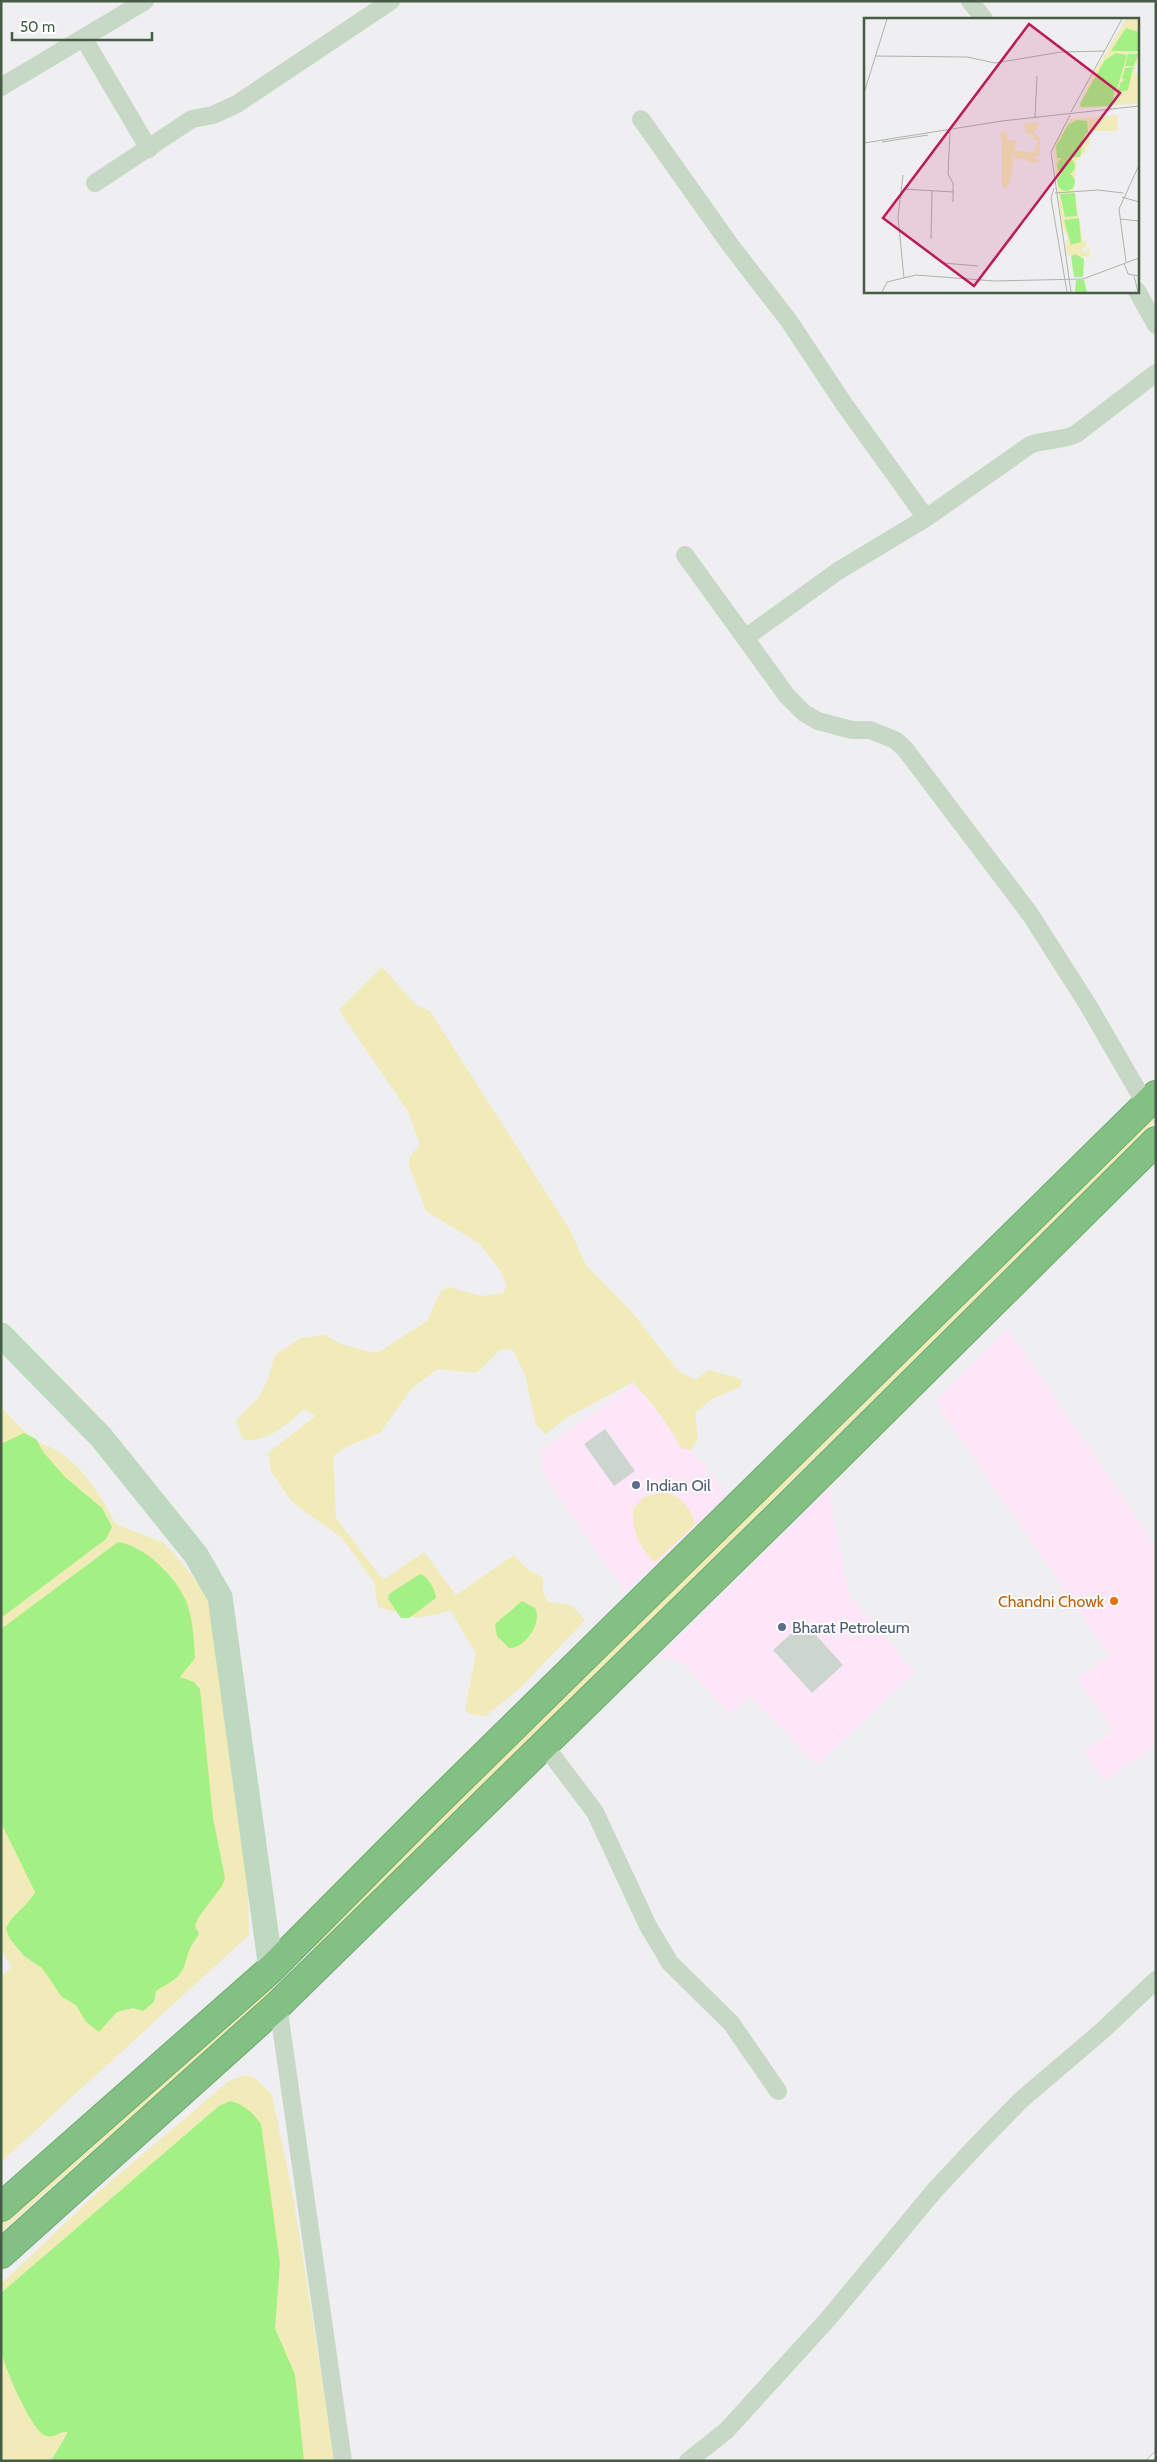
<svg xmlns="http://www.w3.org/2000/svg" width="1157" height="2462" viewBox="0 0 1157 2462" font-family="Cabin,sans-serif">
<rect width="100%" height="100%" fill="#efeef1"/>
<!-- commercial -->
<path fill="#fde6f8" d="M1008,1328L1156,1546V1746L1103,1781L1084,1752L1113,1731L1077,1678L1109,1655L935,1402Z
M633,1384L730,1495L625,1592L543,1475L540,1451Z
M831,1486V1505L850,1596L915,1672L817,1765L750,1696L729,1715L684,1665L670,1658L657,1659Z"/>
<!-- green -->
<path fill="#f1ebb9" d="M382,967L416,1005L430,1011L570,1230L586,1265L631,1311L678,1371L696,1380L708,1370L742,1379L740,1387L712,1399L695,1413L698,1439L691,1450L681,1448C668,1423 652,1403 633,1382L566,1418L546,1434L536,1425L525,1375L513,1350L501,1349L477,1373L438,1369L412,1388L380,1433L346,1447L333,1456L336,1518L383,1580L424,1552L456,1595L514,1555L527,1569L543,1578V1592L548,1602L571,1605L585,1620L521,1687L486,1716L470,1714L465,1710L476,1654L451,1611L416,1618L378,1607L374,1582L342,1538L292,1502L271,1471L268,1453L316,1416L304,1409C285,1426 270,1441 243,1440L236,1421L258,1398L267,1382L275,1355L301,1338L326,1335L339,1343L368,1352H379L427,1321L441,1291L448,1287L481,1296L503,1293L507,1286L500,1270L480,1244L426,1211L409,1165V1157L420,1145L409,1113L339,1010Z
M1156,1100V1120L328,1940L320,1946L308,1950Z
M1,1406C13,1420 25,1434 41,1443C49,1447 59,1450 65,1456C88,1474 102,1499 116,1524L164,1543L183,1564L213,1604L248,1884L249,1935L1,2162V1976L12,1967L1,1950Z
M664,1492C681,1496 692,1508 695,1525L655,1562C638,1547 633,1532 633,1509L644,1497Z
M272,1983L273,1988L266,1997L1,2232V2216Z
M245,2075L255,2078L272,2095L293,2196L335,2461H1V2284L98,2192L229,2081Z"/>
<!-- water -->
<path fill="#a3f184" d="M24,1433L36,1439L44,1453L65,1477L102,1508L112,1527L106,1539L1,1618V1444Z
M118,1542C145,1546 175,1576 186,1601C193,1618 194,1640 195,1658L180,1677L194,1682L200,1689L213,1818L225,1878L222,1886L198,1918L195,1926L199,1934C196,1939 192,1944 190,1948C186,1958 186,1967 179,1975C172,1983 164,1985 156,1991L154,2002L143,2011L133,2008L117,2012L99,2032L86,2022L76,2005L62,1997L42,1968L24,1956L10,1939L6,1929C12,1913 28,1907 35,1892L1,1823V1629Z
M420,1574C428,1576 436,1591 436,1598L409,1618H401L388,1599L389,1594Z
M522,1601L535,1608C543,1622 525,1649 509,1648L497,1636L495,1624Z
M230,2101C245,2105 252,2112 261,2124L280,2263L275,2328L295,2375L304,2461H51L68,2432C60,2430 54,2440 44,2435C30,2427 4,2367 1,2350C0,2332 1,2311 1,2293L219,2106Z"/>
<!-- building -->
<path fill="#ccd6ce" d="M605,1429L635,1471L614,1486L584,1444Z
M804,1622L843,1665L812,1693L773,1650Z"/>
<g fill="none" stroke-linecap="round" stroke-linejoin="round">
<!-- highway casing -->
<g stroke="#6eac6f" stroke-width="30">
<path id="highway" d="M1,2207L271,1969L429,1810L1156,1095
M1,2254L278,2005L785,1509L1156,1141"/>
</g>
<!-- street -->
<path stroke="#c7d9c6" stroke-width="18" d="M970,1L984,19
M84,39L149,149
M1,87L145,1
M641,119L731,246L789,321L844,404L926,518
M95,183L192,119L213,115L237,104L391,1
M1137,291L1156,325
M685,555L787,696L804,713L818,721L852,730H870L895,740L905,749L1030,914L1088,1005L1146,1105
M745,638L838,571L926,518L1030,445C1045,439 1062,441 1076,434L1156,373
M545,1746L595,1812L648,1926L670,1963L731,2023L778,2091
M278,2005L343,2461
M688,2461L726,2431L828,2319L935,2190L979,2143L1020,2101L1102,2031L1156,1980"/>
<!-- secondary -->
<path stroke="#bfd8c0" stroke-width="25" d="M1,1335L101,1437L196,1555L220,1597L271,1969"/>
<!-- highway -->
<use href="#highway" stroke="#83c084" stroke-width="28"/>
<!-- rail casing -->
<g stroke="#b0b9b1" stroke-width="5.5">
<path id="rail" d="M1149,2461L1156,2454"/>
</g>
<!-- rail -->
<use href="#rail" stroke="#fff" stroke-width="4" stroke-dasharray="11" stroke-linecap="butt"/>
</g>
<!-- markers -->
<g fill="#5c6f8a" stroke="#fff" stroke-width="2">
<circle cx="636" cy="1485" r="5"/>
<circle cx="782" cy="1627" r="5"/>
</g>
<circle fill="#e8710a" stroke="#fff" stroke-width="2" cx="1114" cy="1601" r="5"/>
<g text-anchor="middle" stroke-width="4" stroke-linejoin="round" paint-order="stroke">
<!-- service labels -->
<g font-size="16" fill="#4e5e75" stroke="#fff" text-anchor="start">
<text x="646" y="1491">Indian Oil</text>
<text x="792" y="1633">Bharat Petroleum</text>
</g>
<!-- food labels -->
<g font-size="16" fill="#c56008" stroke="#fff" text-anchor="end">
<text x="1104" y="1607">Chandni Chowk</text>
</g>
</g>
<!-- overview -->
<g transform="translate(864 18)">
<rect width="275" height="275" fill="#efeef1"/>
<path d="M262,1H275V38L270,55L275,56V85L214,91L228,58ZM254,97L253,113H226L225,128H222L221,135L213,142L210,171L219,222L223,225L218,233L221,235L225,229L226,239L204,238L201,230L204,220L198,208L189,130L206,101ZM173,104L175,106L170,115L176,120V137L170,139L176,143L166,145L161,140L152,141L147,137L149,148L144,169L138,170V120L134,116L142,113L143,122L152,123L151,133L170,134L174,122L169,121V116H162L160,106Z" fill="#f1ebb9"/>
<path d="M262,10L275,14V33H247ZM252,35L263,37L253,71L250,73L248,88L217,89L216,86L241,42ZM264,36H274L270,48H261ZM269,49L264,72L257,74L254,72L257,64L261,62L258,61L261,50ZM213,102L223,103L224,113L220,118L216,139L193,140L192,128L204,107ZM193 148a9 9 0 1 1 18 0a9 9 0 1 1-18 0ZM193 164a9 9 0 1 1 18 0a9 9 0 1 1-18 0ZM211,175L213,198L201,199L196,176ZM215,200L217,224L207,227L200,202ZM211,236L220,241L219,259H210L207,238ZM212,262H220L223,274H211Z" fill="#a3f184"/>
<path fill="none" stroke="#abb4ac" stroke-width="1" d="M11,38L103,39L131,45L197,34L241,33M0,75L23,1M207,94L258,1M206,97L187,134L207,274M171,99L173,58M86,114L84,156L89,165V184M18,124L64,117M0,125L138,103L275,88M39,157L34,199L40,260M190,170L187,180L203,274M39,171L90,174M191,175L234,172L259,175M258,179L275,184M256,201L275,203M67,221L68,173M262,244L255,191L275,147M79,245L114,248M260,245L264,256L275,258M270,258L274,274M18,274L23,264L52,257L130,263L219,261L275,240"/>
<path fill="#c2185b" fill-opacity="0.15" stroke="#c2185b" stroke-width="2.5" d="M165,6L256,75L110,268L19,200Z"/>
<rect width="275" height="275" fill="none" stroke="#465c45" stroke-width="2.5"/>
</g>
<!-- border -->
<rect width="1157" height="2462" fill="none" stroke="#465c45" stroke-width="5"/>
<!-- scale -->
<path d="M12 32v8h140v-8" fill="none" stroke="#465c45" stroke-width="2.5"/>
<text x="20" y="32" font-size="15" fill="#465c45" stroke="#ffffff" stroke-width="4" paint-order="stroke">50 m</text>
</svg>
